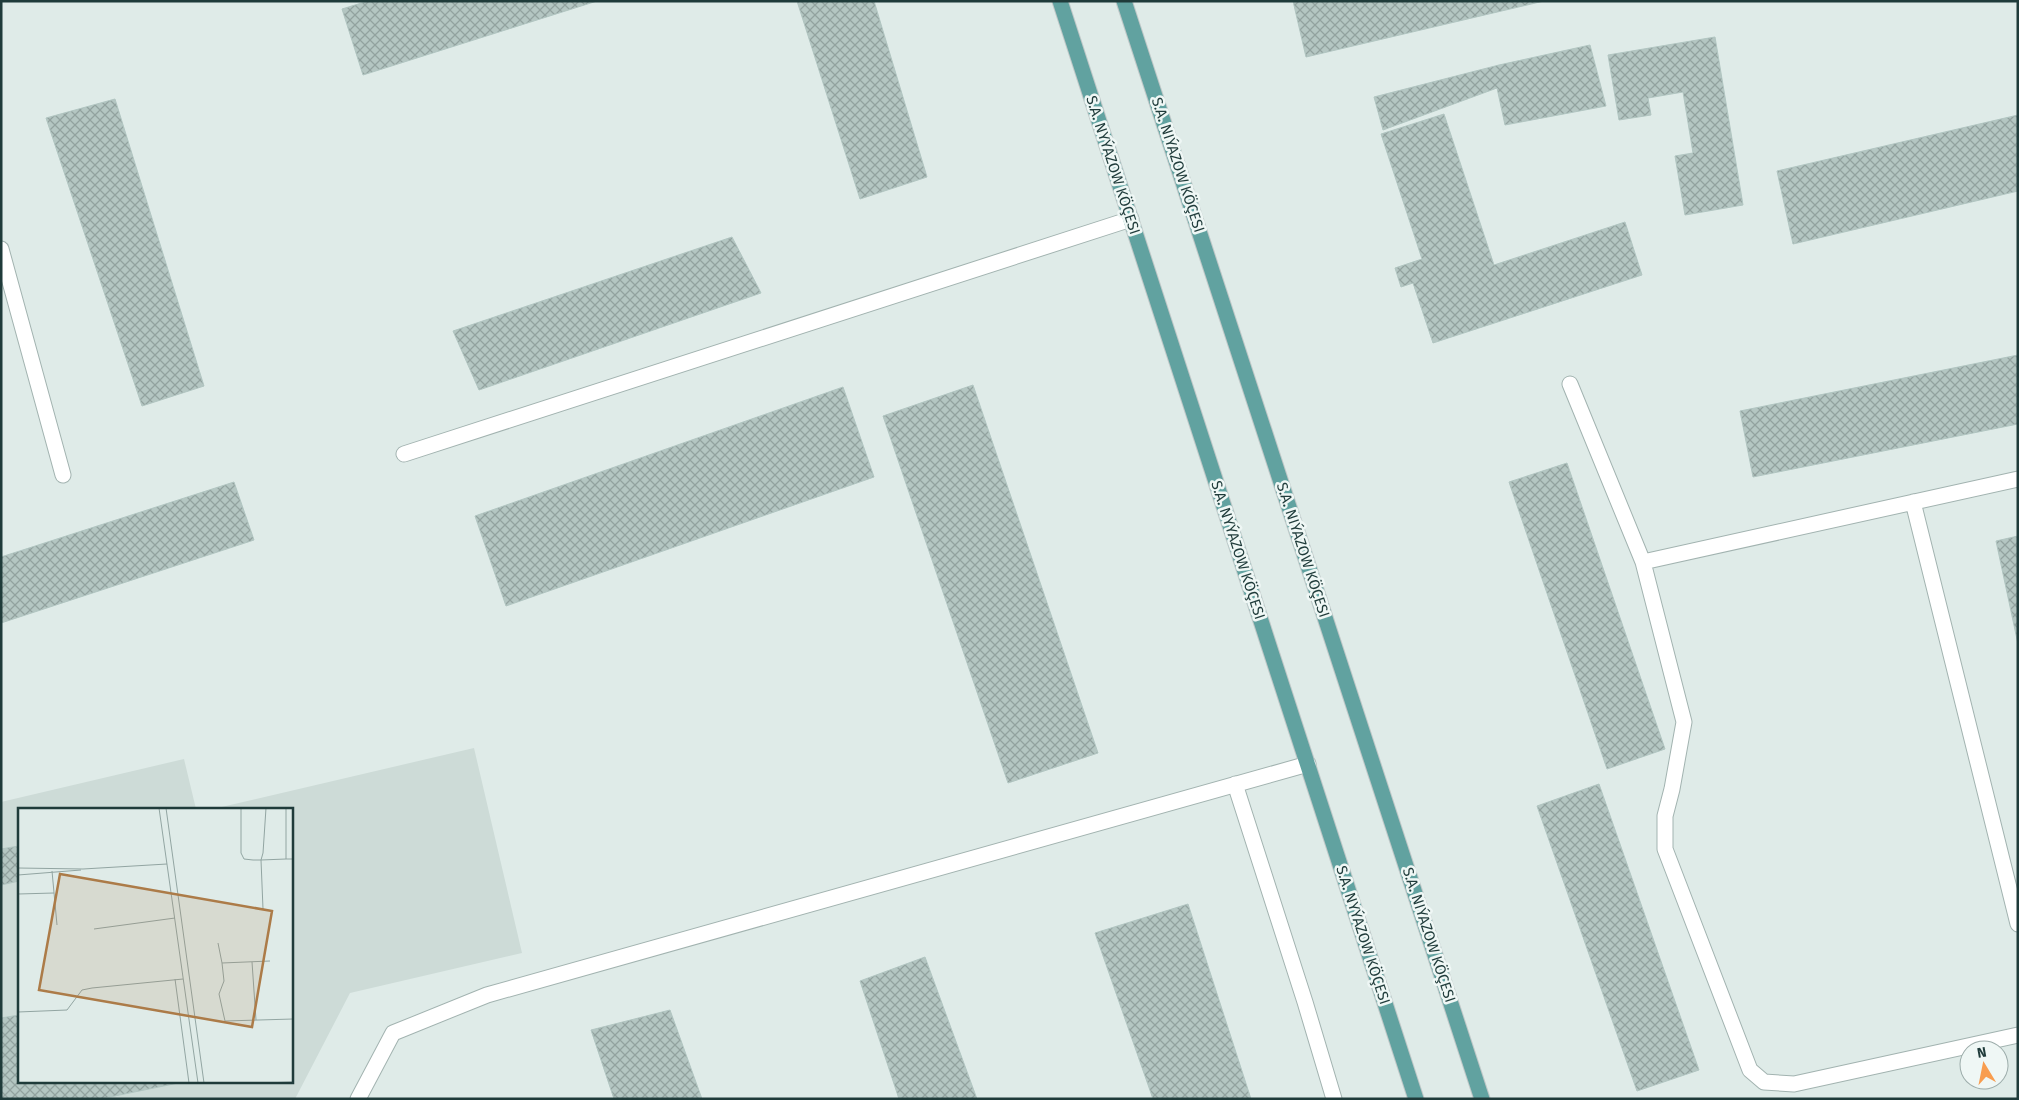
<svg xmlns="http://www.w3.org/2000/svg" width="2019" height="1100" viewBox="0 0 2019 1100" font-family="'Fira Sans',sans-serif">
<defs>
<pattern id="building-cross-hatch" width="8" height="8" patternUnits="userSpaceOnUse" patternTransform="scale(1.25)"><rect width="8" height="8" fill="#b4c6c2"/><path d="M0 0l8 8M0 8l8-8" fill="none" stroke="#92a29f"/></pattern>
</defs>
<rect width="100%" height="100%" fill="#dfebe8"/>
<!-- built -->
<path fill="#cddbd7" d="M474,748L522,953L350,993L295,1099H1V802L184,759L196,809H19V1081H291V809H213Z"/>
<!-- building -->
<path fill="url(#building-cross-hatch)" stroke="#b1c5c1" d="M368,1H597L363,75L342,9Z
M797,1H874L927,177L860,199Z
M1293,1H1544L1306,57Z
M1715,37L1743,205L1685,215L1675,156L1693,153L1683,92L1648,98L1651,115L1619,120L1608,55Z
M1590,45L1606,106L1505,125L1497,88L1383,130L1374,97L1499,65Z
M115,99L204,386L142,406L46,118Z
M1444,114L1494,265L1625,222L1642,275L1433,343L1413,283L1401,287L1395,268L1422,259L1381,134Z
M2018,115V191L1793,244L1777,171Z
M732,237L761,293L479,390L453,331Z
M2018,355V424L1753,477L1740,411Z
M973,385L1098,753L1008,783L883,416Z
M843,387L874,477L506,606L475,516Z
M1567,463L1665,749L1607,769L1509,482Z
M234,482L254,540L1,623V557Z
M2018,536V644L1996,541Z
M1599,784L1699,1070L1637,1091L1537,806Z
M19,846V881L1,885V849Z
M1188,904L1251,1099H1153L1095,933Z
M925,957L977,1099H899L860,981Z
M670,1010L702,1099H614L591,1030Z
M19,1015V1081H188L100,1099H1V1018Z"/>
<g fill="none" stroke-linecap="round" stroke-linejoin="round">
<!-- lane casing -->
<g stroke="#a2b3b0" stroke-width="17">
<path id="lane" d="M1,249L63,475
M1570,384L1643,562L2018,479
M404,454L1131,219
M1913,502L2018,924
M1643,562L1684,722L1672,789L1665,816V849L1750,1070L1764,1082L1794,1084L2018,1035
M1235,784L1305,1002L1334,1099
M358,1099L393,1033L487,995L1308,764"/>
</g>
<!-- primary casing -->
<g stroke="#c0c8c8" stroke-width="17">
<path id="primary" d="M1060,1L1416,1099
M1124,1L1482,1099"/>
</g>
<!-- lane -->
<use href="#lane" stroke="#fff" stroke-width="15"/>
<!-- primary -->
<use href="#primary" stroke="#61a2a0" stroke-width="15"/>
</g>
<g text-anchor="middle" stroke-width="5" stroke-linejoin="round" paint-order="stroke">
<!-- street labels -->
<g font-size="15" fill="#1f3b3a" stroke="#eff7f5">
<text transform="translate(1113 165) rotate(72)" y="5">S.A. NYÝAZOW KÖÇESI</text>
<text transform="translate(1178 165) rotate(72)" y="5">S.A. NIÝAZOW KÖÇESI</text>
<text transform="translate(1238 550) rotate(72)" y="5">S.A. NYÝAZOW KÖÇESI</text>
<text transform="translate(1303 550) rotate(72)" y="5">S.A. NIÝAZOW KÖÇESI</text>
<text transform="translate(1363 935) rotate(72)" y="5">S.A. NYÝAZOW KÖÇESI</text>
<text transform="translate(1429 935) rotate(72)" y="5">S.A. NIÝAZOW KÖÇESI</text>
</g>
</g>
<!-- overview -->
<g transform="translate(18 808)">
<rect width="275" height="275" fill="#dfebe8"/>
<path fill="none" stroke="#92a5a2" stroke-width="1" d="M141,0L180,275M148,0L186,275M223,0V45L226,51L235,52H243L245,45L248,0M268,0V51H275M0,60L65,61L149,56M34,63L39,117M0,67L63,62M0,86L36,85M245,101L243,52L268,51M76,121L157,110M200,135L204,155L252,153M234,154L238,212M204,155L206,173L201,186L207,213L275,211M157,171L171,275M0,204L49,202L64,182L74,180L165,171M245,275L275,274"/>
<path fill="#ac7b48" fill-opacity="0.15" stroke="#ac7b48" stroke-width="2.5" d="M42,66L254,103L234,219L21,182Z"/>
<rect width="275" height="275" fill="none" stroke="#1f3b3a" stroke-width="2.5"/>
</g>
<!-- border -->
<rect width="2019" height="1100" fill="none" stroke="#1f3b3a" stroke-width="5"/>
<!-- north arrow -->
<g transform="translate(1984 1065) rotate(350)"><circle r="24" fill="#eff7f5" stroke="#9cacaa"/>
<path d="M0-4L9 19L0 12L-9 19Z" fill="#f89d4f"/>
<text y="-8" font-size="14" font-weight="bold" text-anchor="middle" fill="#1f3b3a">N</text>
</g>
</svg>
